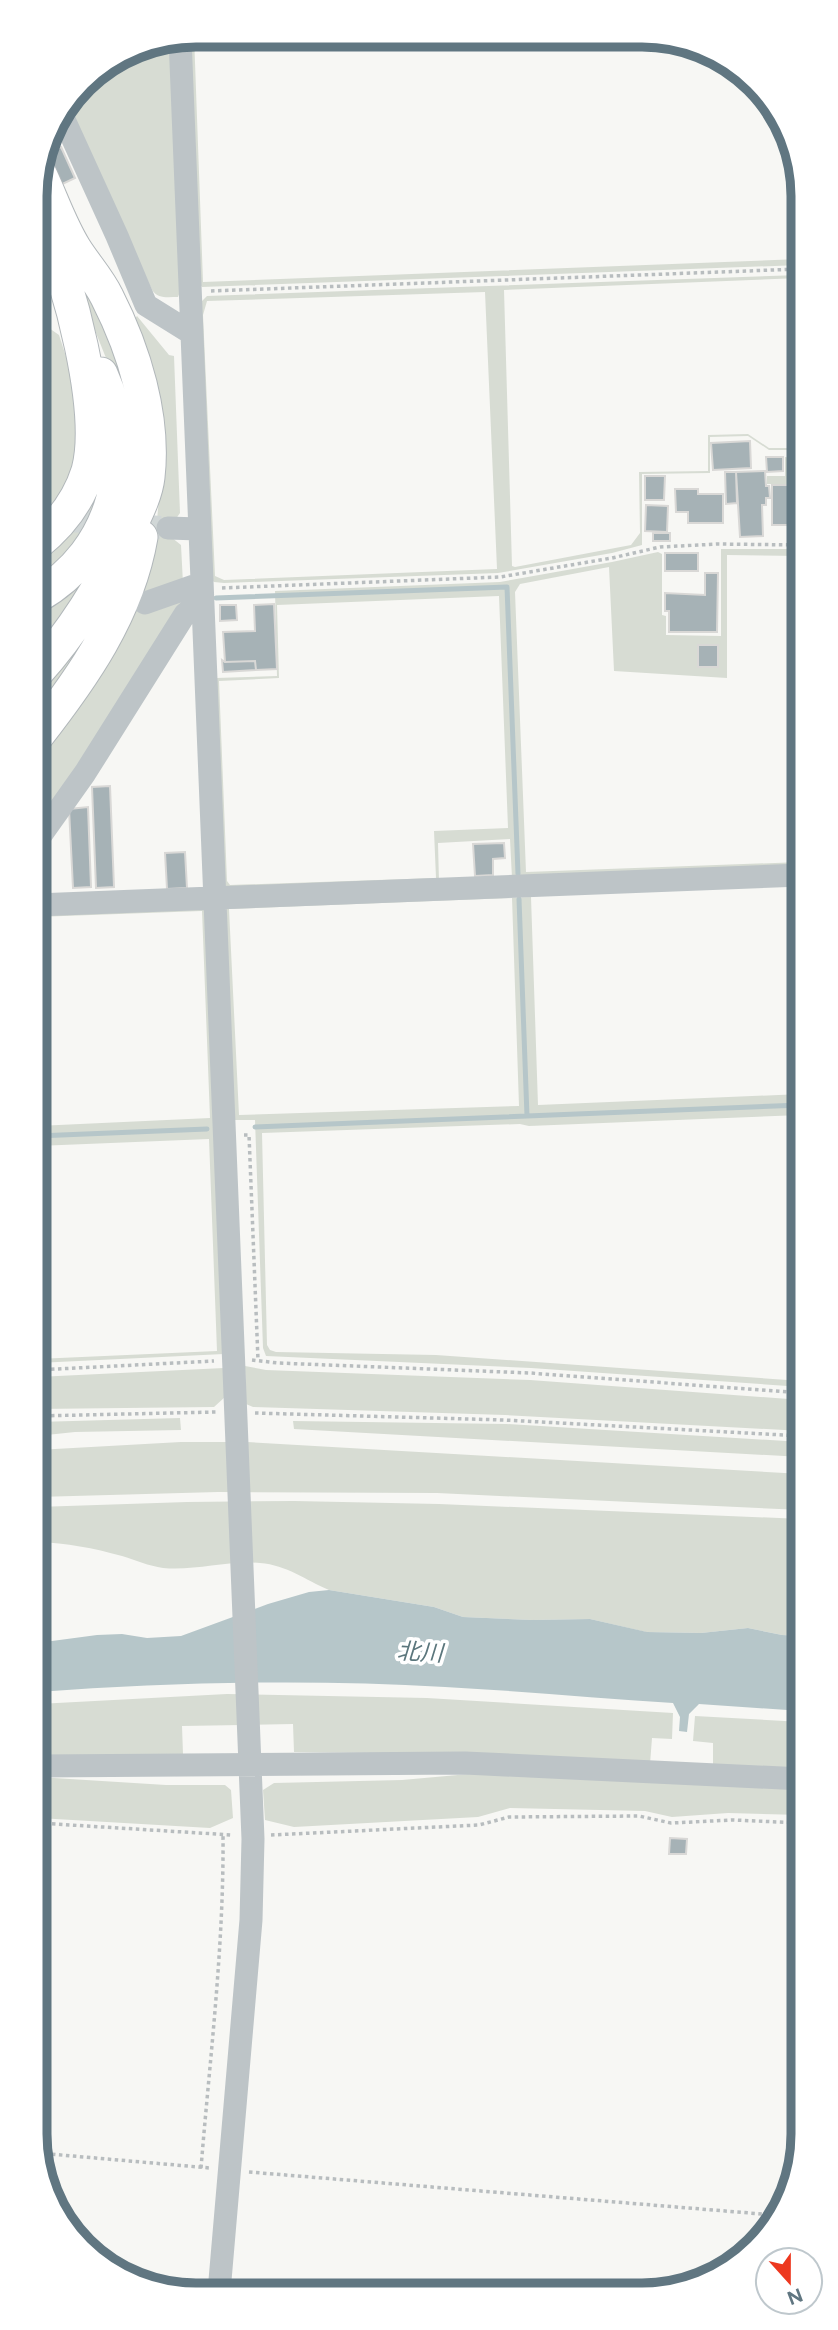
<svg xmlns="http://www.w3.org/2000/svg" width="838" height="2330" viewBox="0 0 838 2330" font-family="Figtree,'Noto Sans JP',sans-serif">
<rect width="100%" height="100%" fill="#f7f7f4"/>
<!-- green -->
<path fill="#d7dcd3" fill-rule="evenodd" d="M194,35L203,282L800,259V265L202,287L199,283L189,36Z
M170,40L181,289L178,297C167,297 158,299 152,290L67,105L90,75L135,47Z
M800,275V278L504,290L512,566L515,567L631,545L640,533L639,472L708,471V435L748,434L769,448H800V450H769L748,436L710,437V473L642,474V545L612,553L498,573L224,583L214,582L210,578L199,314L202,301L207,296ZM485,292L497,569L224,580L215,576L203,315L207,301Z
M89,296L94,298L133,399L122,398L92,323L86,297Z
M137,316L169,355L174,356L180,513L166,533L181,545L184,603L36,835V754L57,727L150,551L157,520L160,488L132,322Z
M43,328H49L59,335L73,378L81,417L73,477L36,529V418L39,416L36,407V332Z
M108,451L89,529L36,585V557Z
M785,457L800,459V474L794,484H767V476H785Z
M107,545L36,657V608Z
M721,549H800V556L727,555V678L614,671L609,567L520,584L515,592L526,872L801,862V867L512,878L510,839L438,843L439,882L225,888L216,678L277,676L275,591L500,582L612,562L658,552L662,554V615L666,616V635L721,636ZM499,596L508,828L434,831L436,878L230,885L227,881L219,681L279,678L277,605Z
M115,591L36,720V689Z
M531,897L538,1105L801,1094V1115L529,1126L520,1124L262,1133L267,1345L270,1350L276,1352L436,1355L802,1381V1387L531,1368L266,1356L263,1348L255,1120H234L226,906ZM512,898L519,1106L239,1115L229,909Z
M207,907L224,1354L37,1363V1359L217,1351L209,1139L37,1146V1126L210,1118L202,911L36,917V912Z
M245,1366L266,1370L530,1380L802,1400V1431L505,1415L253,1407L246,1404Z
M224,1368L225,1397L214,1407L37,1409V1377Z
M180,1418L181,1430L75,1432L37,1436V1422Z
M293,1421L506,1424L802,1442V1457L294,1429Z
M181,1442H247L802,1474V1510L437,1493L218,1492L37,1497V1450Z
M294,1501L439,1504L802,1519V1636L782,1635L748,1628L701,1633L646,1632L590,1619L532,1620L463,1617L434,1607L329,1590C305,1580 287,1565 260,1563C227,1560 196,1571 163,1568C149,1566 135,1560 122,1556C93,1548 67,1543 37,1542V1507L187,1502Z
M227,1694L427,1698L673,1713L672,1739L652,1738L650,1764L475,1754L294,1752L293,1724L182,1726L183,1754L38,1760V1704Z
M695,1716L802,1722V1770L713,1767V1743L693,1741Z
M480,1773L802,1788V1815L728,1813L672,1817L645,1811L510,1808L478,1817L294,1827L265,1820L263,1790L274,1783L402,1780Z
M38,1777L166,1785H225L231,1790L233,1818L210,1828L38,1818Z"/>
<!-- water -->
<path fill="#b6c6c9" d="M329,1590L434,1607L463,1617L532,1620L590,1619L647,1632L701,1633L748,1628L782,1635L802,1636V1711L699,1704L689,1714L687,1732L679,1731L680,1717L673,1703C597,1698 521,1691 445,1687C310,1679 173,1682 38,1692L37,1643L97,1635L122,1634L147,1638L181,1636L268,1604L309,1592Z"/>
<g fill="none" stroke-linecap="round" stroke-linejoin="round">
<!-- stream -->
<path stroke="#b6c6c9" stroke-width="5" d="M216,598L507,587L518,874
M519,899L527,1116
M255,1127L801,1105
M37,1136L207,1129"/>
</g>
<!-- building -->
<path fill="#a6b2b6" stroke="#d9d8d6" stroke-width="2" d="M61,147L75,178L35,197V185L43,155Z
M750,441L751,468L713,470L711,443Z
M766,457H783V471L767,472Z
M765,471L766,486H769L770,498H766V505H762L763,536L740,537L736,472Z
M725,472H736L737,503L726,504Z
M645,476H665L664,500H645Z
M772,485H800V525H772Z
M675,489H698V494H723V523H688V512H676Z
M646,505L668,506L667,532L645,531Z
M653,533H670V541H653Z
M665,553H698V571H665Z
M705,573H718L717,632H669V611H665V593L705,595Z
M274,604L277,669L256,670L255,661L225,662L223,632L255,631L254,605Z
M220,605H236L237,620L220,621Z
M698,645H718V667H698Z
M222,660L225,662L255,661L256,670L223,672Z
M110,786L114,887L96,888L92,787Z
M88,807L91,887L73,888L69,809Z
M504,843L505,858L493,859V875L475,876L473,844Z
M185,852L187,888L167,889L165,853Z
M670,1838L687,1839L686,1854H669Z"/>
<g fill="none" stroke-linecap="round" stroke-linejoin="round">
<!-- minor-tunnel -->
<path stroke="#d1d7d7" stroke-width="23" stroke-dasharray="23 11" stroke-linecap="butt" d="M36,518L168,528
M36,643L69,631"/>
<!-- highway casing -->
<g stroke="#b1b7ba" stroke-width="35">
<path id="highway" d="M36,544C60,525 79,500 88,471C104,411 69,281 44,225
M36,597C117,551 138,456 101,374
M36,673C74,631 104,582 128,531C136,514 146,495 148,477C155,417 134,350 107,297C99,280 85,265 75,249C60,225 51,197 39,172
M36,737C83,677 128,613 141,537"/>
</g>
<!-- path -->
<path stroke="#b8bdbf" stroke-width="3.5" stroke-dasharray="3.5 3.5" stroke-linecap="butt" d="M211,291L800,269
M222,588L500,577L612,558L660,547L718,544L800,545
M244,1135H249L258,1360
M252,1360L278,1363L530,1373L802,1393
M37,1370L214,1361
M255,1413L504,1420L802,1436
M37,1416L216,1412
M38,1823L232,1835
M271,1835L479,1825L509,1817L639,1816L671,1823L733,1820L802,1823
M38,2153L210,2168
M201,2168C210,2057 224,1946 223,1834
M249,2172L774,2215"/>
<!-- minor -->
<path stroke="#bdc4c7" stroke-width="23" d="M180,38L253,1839L251,1920L219,2292
M61,113L117,236L146,305L191,333
M168,528L199,529
M145,603L202,583
M36,842L85,773L185,614L191,609L203,606
M36,905L801,875
M38,1766L465,1763L802,1779"/>
<!-- highway -->
<use href="#highway" stroke="#fff" stroke-width="33"/>
</g>
<g text-anchor="middle" stroke-width="7" stroke-linejoin="round" paint-order="stroke">
<!-- water labels -->
<g font-size="23" font-style="italic" fill="#5b767c" stroke="#fff">
<text transform="translate(420 1652) rotate(3)" y="8">北川</text>
</g>
</g>
<!-- crop -->
<path d="M0 0H838V2330H0ZM196 47H642A149 149 0 0 1 791 196V2134A149 149 0 0 1 642 2283H196A149 149 0 0 1 47 2134V196A149 149 0 0 1 196 47Z" fill="#fff" fill-rule="evenodd"/>
<path fill="none" stroke="#607681" stroke-width="9" d="M196 47H642A149 149 0 0 1 791 196V2134A149 149 0 0 1 642 2283H196A149 149 0 0 1 47 2134V196A149 149 0 0 1 196 47Z"/>
<!-- north arrow -->
<g transform="translate(789 2281) rotate(159)"><circle r="33" fill="#ffffff" stroke="#bfc8cd" stroke-width="2"/>
<path d="M0-5L12 26L0 18L-12 26Z" fill="#ed381f"/>
<text y="-10" font-size="19" font-weight="bold" text-anchor="middle" fill="#607681">N</text>
</g>
</svg>
